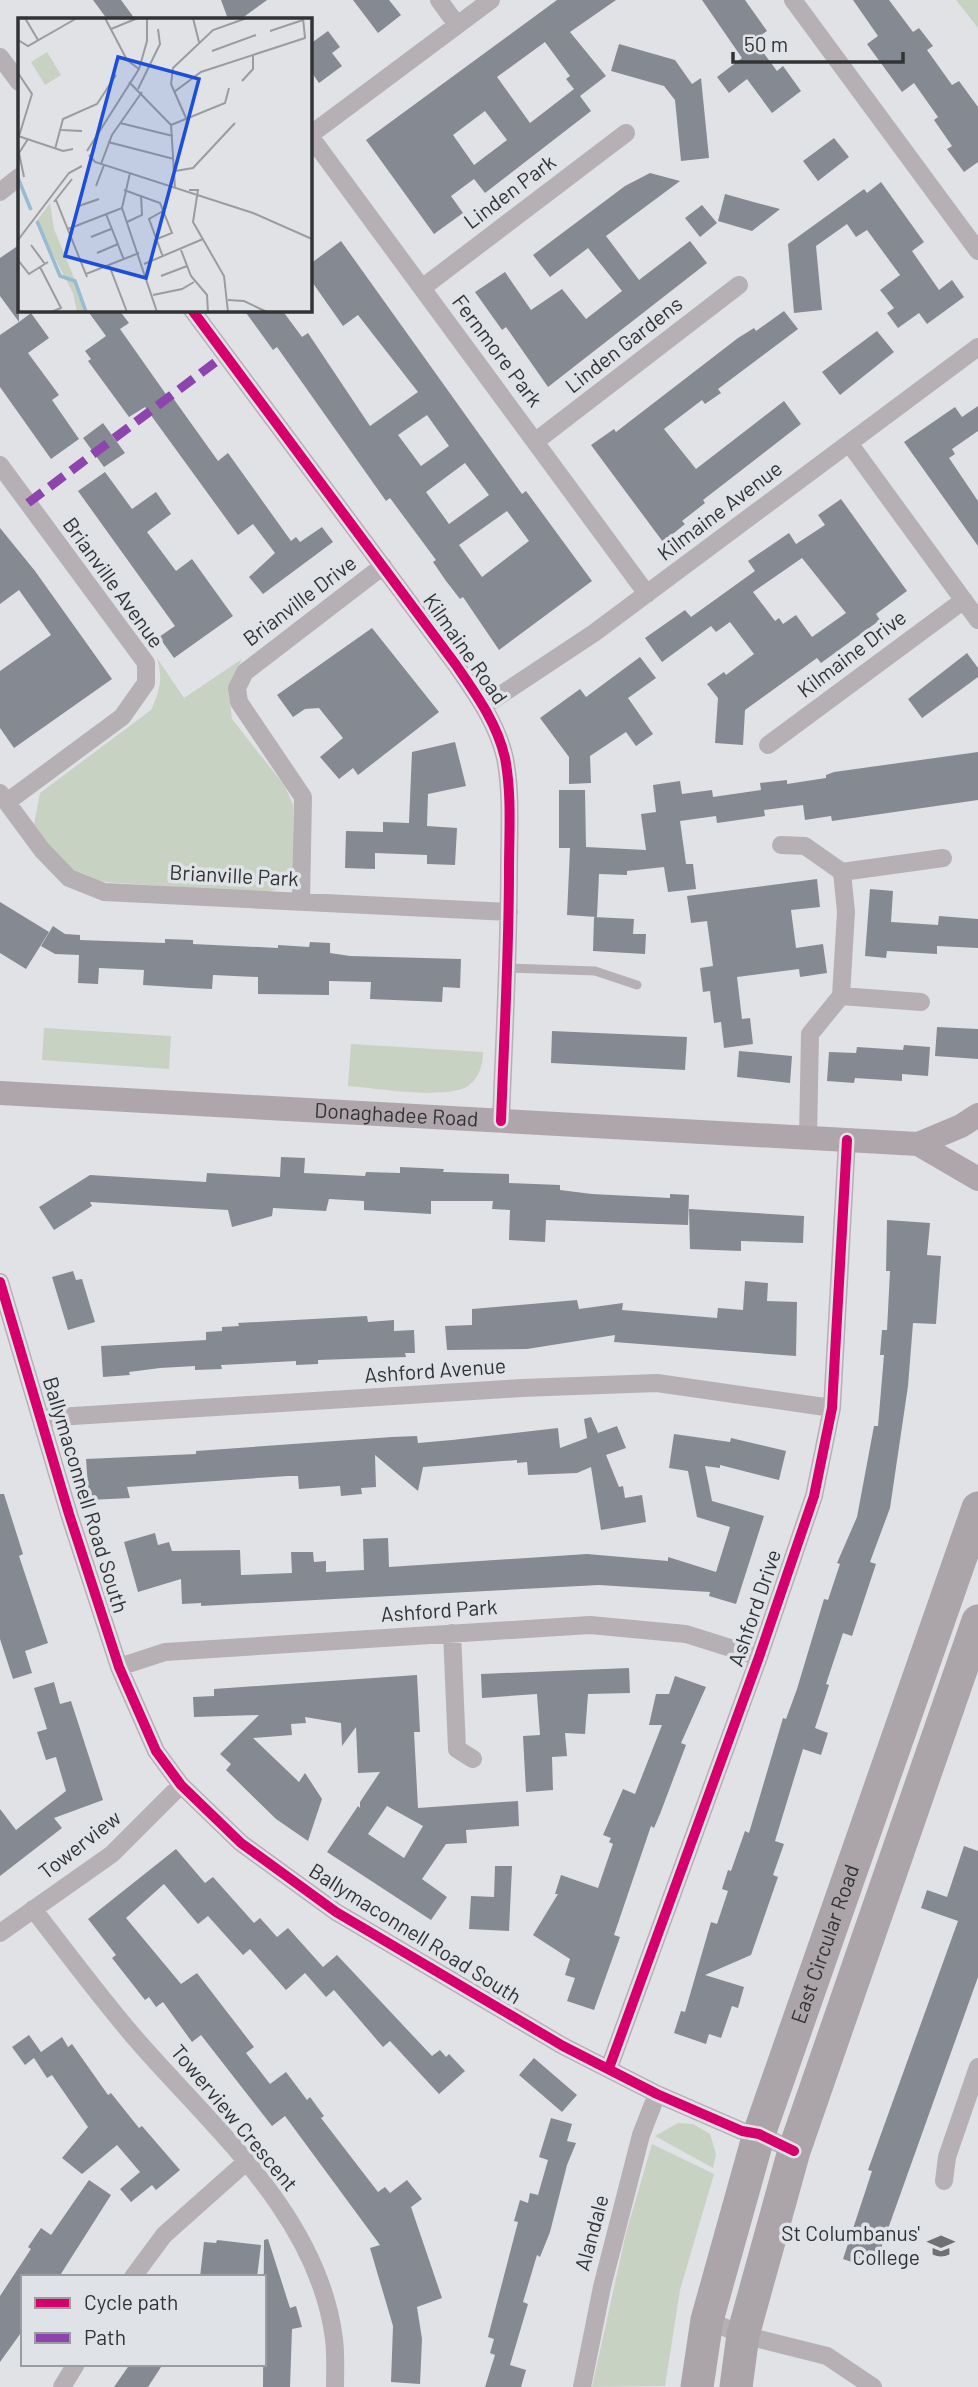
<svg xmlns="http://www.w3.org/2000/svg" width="978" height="2387" viewBox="0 0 978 2387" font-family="Barlow,sans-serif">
<rect width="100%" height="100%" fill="#e0e2e5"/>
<!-- green -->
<path fill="#c8d2c2" d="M956,0H978V28Z
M157,658L184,698L242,659L228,686L232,719L284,785L293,804L294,871L283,887L265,893L90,881L59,860L34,824L40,793L151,710C160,691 163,678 157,658Z
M44,1028L171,1036L169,1069L42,1060Z
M351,1044L483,1052C483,1065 479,1078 468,1086C447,1100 375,1088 348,1086Z
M678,2123L693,2124L710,2134L716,2154L713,2168L655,2136Z
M652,2144L714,2174L680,2290L665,2386L592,2387L626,2233Z"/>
<!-- building -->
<path fill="#858a92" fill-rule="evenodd" d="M93,0H121L135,19H107Z
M221,0H267L241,19H228Z
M353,0H389L401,15L378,33Z
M557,0H616L570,32L606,76L580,96L591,111L485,193L474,179L451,196L463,213L434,234L366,140ZM545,42L570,76L566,79L574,89L530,123L497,77ZM485,111L507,140L474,165L453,135Z
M702,0H745L767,31L754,40L777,71L783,66L801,91L772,113L747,79L729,93L717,77L742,58Z
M853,0H889L913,32L919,28L933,46L927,50L952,85L959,81L978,107V162L964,172L947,149L952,146L934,120L938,117L914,83L902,92L867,44L878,36Z
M328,31L340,47L332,53L342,66L319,83L310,70V44Z
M619,44L675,60L692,84L701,78L709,158L681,161L675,100L664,86L611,71Z
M834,138L849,157L818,181L803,161Z
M650,173L680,181L606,236L639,280L690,241L707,263L548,387L506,327L502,330L475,292L505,272L531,310L562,289L586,319L622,291L588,248L550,277L533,255L625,186Z
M881,182L924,242L912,251L939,290L952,280L964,297L927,324L919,313L898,328L887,313L894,308L880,290L900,275L867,230L856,237L847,224L816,246L822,310L794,313L788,244L864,189L867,193Z
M725,194L757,203L780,209L752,231L718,221Z
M702,205L717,223L700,237L685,218Z
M341,241L522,494L526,491L592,581L499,650L463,597L460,599L446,581L433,562L436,560L390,498L386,501L277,347L273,350L244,310H282L302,337L308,333L370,426L418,392L358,315L343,326L310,279V264ZM427,415L449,446L421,466L398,435ZM465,463L489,495L449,524L426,492ZM507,511L529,541L482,577L459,545Z
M19,245V322L31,313L49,338L28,353L59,395L52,400L79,439L51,459L0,387V335L19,322L0,296V258Z
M87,310H119L129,323L120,329L170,400L173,398L218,461L228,453L291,541L296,537L300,542L322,527L333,542L263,594L249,577L275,553L253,524L238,535L145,407L129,417L88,361L91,359L85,351L106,336Z
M784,311L798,329L718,389L721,393L705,404L702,400L664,429L696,469L784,401L801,424L703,500L705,503L682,521L685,524L663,542L591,445L614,429L616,432L738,338L754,328L756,331Z
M877,331L894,352L840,395L822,372Z
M978,406V431L952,449L955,454L949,458L978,501V546L904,442L955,407L962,417Z
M103,423L125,453L104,467L83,438Z
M105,472L132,509L156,492L171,514L147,532L176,571L192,559L233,616L174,658L159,637L175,626L78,491Z
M841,499L907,591L876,614L880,620L821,663L817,658L745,710L743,745L715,743L718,698L707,684L724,672L726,675L754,654L730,622L716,632L711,626L662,662L645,638L685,610L691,617L755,571L748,561L789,533L796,544L825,525L818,515ZM802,558L846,613L812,637L796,615L783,624L779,618L775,621L753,592Z
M0,528L35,571L112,679L14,748L0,728V671L51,635L19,590L0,604Z
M372,628L439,712L358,775L353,768L339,779L320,757L343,738L319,708L305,709L293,717L277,695Z
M967,653L978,668V677L922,718L908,699Z
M640,657L656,678L628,698L653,734L636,746L626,732L590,756L591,783L569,784V757L540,718L580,689L586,697Z
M455,742L466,786L428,794L427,826L457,828L455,865L427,864V855L375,853V869L345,868L346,831L383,832V822L409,823L412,752Z
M978,752V800L832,821L831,816L805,820L803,805L764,810L765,816L717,823L716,816L680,821L686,864H693L696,889L668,892L664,867L627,871V875L599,874L597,917L567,915L570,848H559V790H585L586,847L646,850L641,814L656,812L653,785L680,781L682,794L712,790L713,797L761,790L760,783L787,780V784L826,778V775L834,772Z
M817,879L820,907L791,910L796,948L823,944L827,973L800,977L799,969L737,977L742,1019L750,1018L753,1044L724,1048L721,1022L714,1023L710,991L703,992L700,968L713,966L707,921L691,923L687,896Z
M870,889L893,891L891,922L938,925L939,916L978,919V948L937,946V954L887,951L886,958L865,956Z
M0,902L49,932L26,969L0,953Z
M594,917L634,919L633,934H646L645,954L593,951Z
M53,926L65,934L80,935V940L165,943V939L193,940V944L278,948V945L309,947L310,942L330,943V953L350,956L461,959L460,988L443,987L442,1002L370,999L371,982L329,981V995L258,994V977L213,975L212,989L191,988L143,985L144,970L99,968L98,984L78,983L79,955L55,954L41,946Z
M937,1027L978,1029V1059L935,1056Z
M552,1031L687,1037L685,1070L551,1063Z
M904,1045L930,1047L928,1076L902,1074V1081L855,1078L854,1083L827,1081L829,1052L856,1053L857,1047L903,1050Z
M739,1051L792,1056L790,1083L737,1077Z
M281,1157L305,1158L304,1173L365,1176L366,1172L400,1173V1167L444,1169L443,1172L509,1174V1183L560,1185V1190L592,1194L670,1198V1194L689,1195L688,1225L546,1220L545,1242L509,1240L510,1210L492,1209L493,1201H431V1214L364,1210V1201L329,1199L326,1211L273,1208L272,1216L232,1227L228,1210L90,1202L92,1206L54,1230L39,1207L90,1175L206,1182L207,1173L280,1177Z
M689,1209L804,1216L803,1243L741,1241V1251L690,1249Z
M887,1220L930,1223L927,1255L941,1256L936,1324L913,1323L908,1386L890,1508L870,1562L876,1564L852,1636L843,1633L826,1684L829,1685L815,1728L828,1733L821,1755L803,1749L775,1841L784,1844L773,1875L778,1877L751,1955L705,1975L744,1987L738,2008L732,2006L721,2038L709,2034L706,2044L674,2033L681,2011L685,2012L711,1922L717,1924L728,1891L722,1889L728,1870L731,1871L745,1831L749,1833L783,1718L786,1719L797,1689L824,1599L828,1600L840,1564L837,1563L857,1517L874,1426H878L884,1355H880L882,1330H887L890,1271H886Z
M73,1271L76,1280L82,1279L95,1322L68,1330L52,1277Z
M745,1281L768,1283L767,1301L797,1302L796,1356L614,1342L615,1335L527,1349L447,1350L445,1326L472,1325V1309L577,1300L579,1309L623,1303L622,1310L717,1318L718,1308L743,1310Z
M367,1316L368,1322L394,1320V1331L414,1330L415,1353H405L406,1357L318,1360V1364L296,1365V1361L221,1365L222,1369L195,1370V1366L160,1368L129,1372L130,1375L103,1377L101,1346L206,1340V1332L222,1331V1327L239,1326L238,1323Z
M591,1417L598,1433L617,1426L626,1448L606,1455L619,1487L623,1486L625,1498L642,1495L646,1522L601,1530L591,1467L577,1473L528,1475L527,1462L517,1463V1460L423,1467L418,1491L375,1455L376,1487L361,1488L362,1494L341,1496L340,1486L299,1489L298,1476H288L127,1487L130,1498L89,1500L86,1459L196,1454V1451L392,1437L417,1436L418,1443L452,1440L558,1428L560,1448L587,1438L584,1419Z
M674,1434L730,1442L731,1438L786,1451L779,1480L720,1465V1468L705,1466L712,1501L764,1516L736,1604L709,1596L710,1592L599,1585L201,1606V1603L182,1604L181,1579L138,1592L124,1542L155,1533L158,1545L169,1542L172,1551L240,1550L241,1575L292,1573L291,1552H313L314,1562L326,1561V1572L364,1570L363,1539L388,1538L389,1567L587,1554L668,1561V1557L716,1572L730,1527L697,1517L688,1471L669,1468Z
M0,1494H4L23,1554L19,1556L48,1643L25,1651L32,1673L13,1679L0,1639Z
M629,1668L630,1693L588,1694L585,1734L565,1733L567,1756L552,1757L553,1790L526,1792L523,1736L540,1735L537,1694L482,1698L481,1674Z
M417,1675L420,1732H414L418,1808L518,1801L519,1826L466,1830L467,1843L446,1844L422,1879L447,1897L431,1920L327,1852L358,1806L360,1808V1802L380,1772L358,1773L356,1727L342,1746L341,1723L305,1717L306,1723L291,1724L292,1735L253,1738L299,1782L305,1773L322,1799L308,1841L276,1819L226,1770L231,1764L220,1754L259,1715L194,1717L193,1697L214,1696V1689ZM387,1806L423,1826L404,1858L368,1834Z
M675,1676L706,1687L681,1743L686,1745L660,1814L654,1828L651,1826L614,1935L620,1937L594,2010L567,2001L575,1978L565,1975L570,1959L533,1935L558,1894H555L561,1875L598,1888L613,1844L609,1842L611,1838L603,1835L623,1789L635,1794L662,1725H649L656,1694H669Z
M54,1682L60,1704L71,1701L103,1800L54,1818L62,1828L0,1876V1809L16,1830L66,1791L56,1757L46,1760L37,1732L47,1729L34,1688Z
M964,1846L978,1851V1977L879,2254L868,2250L863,2266L843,2259L872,2171L868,2170L958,1921L921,1908L927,1890L947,1897Z
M176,1849L205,1883L213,1877L254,1923L260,1918L277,1937L288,1928L323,1967L337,1955L432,2056L440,2050L446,2057L449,2054L465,2071L439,2094L390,2041L383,2047L334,1990L326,1997L305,1973L286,1990L250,1949L243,1955L208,1916L198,1924L164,1884L126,1918L181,1984L197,1973L254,2047L246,2053L270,2084L286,2072L307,2100L310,2097L324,2116L321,2118L378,2192L385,2187L390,2193L407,2180L422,2199L411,2207L442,2298L417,2307L422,2339L420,2384L391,2382L393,2326L370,2248L380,2245L285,2116L272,2126L201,2035L192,2042L163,2002L156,2007L149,1997L145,2000L112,1958L116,1955L88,1919Z
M495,1866H512L509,1931L469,1929L471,1896L494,1897Z
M29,2035L41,2052L62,2037L68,2047L72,2044L108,2095L111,2093L139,2128L142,2126L180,2170L156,2190L152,2185L131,2202L120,2189L140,2172L117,2145L82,2174L62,2158L88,2127L52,2075L47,2078L34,2058L25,2065L12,2047Z
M534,2058L577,2095L562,2112L519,2075Z
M551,2118L572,2124L567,2141L576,2143L567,2165L550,2232L540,2257L537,2255L523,2302L528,2304L510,2365L526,2370L521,2387H485L495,2355L490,2353L494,2339L488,2337L518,2222L514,2221L520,2200L528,2203L530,2193L538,2195L548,2160L539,2157Z
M89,2180L111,2195L59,2277H23V2330L0,2362V2296L31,2249L28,2247L41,2228L51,2235Z
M268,2239L290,2308L296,2306L302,2327L292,2329L290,2387H263L264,2240Z
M217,2240L261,2245L257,2277H200L204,2242L216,2243Z
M130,2364H163L148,2387H114Z"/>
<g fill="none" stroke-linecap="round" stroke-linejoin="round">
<!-- lane -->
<path stroke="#b6b0b4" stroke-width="9" d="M507,968L595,971L637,985"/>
<!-- street -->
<path stroke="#b6b0b4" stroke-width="18" d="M439,0L457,25
M793,0L978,251
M0,57L19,82
M310,135L491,0
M310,136L647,594
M0,192L19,177
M422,288L626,133
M192,310L456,665C476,694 497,723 505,758C512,795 509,833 509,870C509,954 504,1037 501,1121
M536,441L739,285
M849,443L978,620
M0,465L146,663V683L122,717L7,802
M484,706L594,633L978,347
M768,745L964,600
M0,793L42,850L69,878L104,892L509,912
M781,845L805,846L842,872L943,858
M301,902L303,797L239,702L237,688L245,672L383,566
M841,996L921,1002
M808,1139L810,1034L841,996L846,912L842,872
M0,1282L69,1514L119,1667L156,1751L181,1785L241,1843L336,1912L563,2046L657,2094L742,2131L759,2134L794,2151
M41,1418L522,1388L657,1383L832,1408
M452,1633L457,1749L473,1759
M119,1667L165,1652L590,1625L686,1634L759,1657
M33,1909C69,1955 104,2003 142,2046C218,2132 319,2219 334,2339C336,2355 335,2371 335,2387
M0,1933L112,1854L181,1785
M609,2068L759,1657L814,1496L832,1408L847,1140
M944,2181L947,2157L978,2067
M133,2277L164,2235L246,2162
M707,2320L743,2335L827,2356L873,2387
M62,2387L76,2364
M582,2387L602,2287L641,2135L657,2094"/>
<!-- secondary -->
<g stroke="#afa6ab" stroke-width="24">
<path id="s1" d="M0,1093L918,1144L978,1179"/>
<path d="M918,1144L961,1126L978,1115"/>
</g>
<!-- highway -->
<g stroke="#aba4a9" stroke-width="33">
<path id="s2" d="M697,2387L707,2320L759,2134L978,1508"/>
<path d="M736,2387L743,2335L794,2151L978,1621"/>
</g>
<!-- quiet -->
<path stroke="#8e44ad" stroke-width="9" stroke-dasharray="18 9" stroke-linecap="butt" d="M28,503L225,355"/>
<!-- cycleway casing -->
<g stroke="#dfe2e6" stroke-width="15">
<path id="cycleway" d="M192,310L456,665C476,694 497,723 505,758C512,795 509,833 509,870C509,954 504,1037 501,1121
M0,1282L69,1514L119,1667L156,1751L181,1785L241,1843L336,1912L563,2046L657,2094L742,2131L759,2134L794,2151
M609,2068L759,1657L814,1496L832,1408L847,1140"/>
</g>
<!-- cycleway -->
<use href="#cycleway" stroke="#d6006c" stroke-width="10"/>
</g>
<!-- icons -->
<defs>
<g id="school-bare" transform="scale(2.1)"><path d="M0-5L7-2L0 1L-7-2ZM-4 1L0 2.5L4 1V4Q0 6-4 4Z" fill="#6f7072" stroke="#dfe2e6" stroke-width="2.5" paint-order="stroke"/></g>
</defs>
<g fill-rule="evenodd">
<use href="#school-bare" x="941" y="2246"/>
</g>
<g text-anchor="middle" stroke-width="7" stroke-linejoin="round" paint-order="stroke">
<!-- street labels -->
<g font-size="21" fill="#323334" stroke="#dfe2e6">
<text transform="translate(510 192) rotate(-37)" y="7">Linden Park</text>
<text transform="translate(624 345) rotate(-38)" y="7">Linden Gardens</text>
<text transform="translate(497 351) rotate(53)" y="7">Fernmore Park</text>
<text transform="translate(720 511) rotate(-37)" y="7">Kilmaine Avenue</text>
<text transform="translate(113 583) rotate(54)" y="7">Brianville Avenue</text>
<text transform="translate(300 601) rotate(-37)" y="7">Brianville Drive</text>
<text transform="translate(465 649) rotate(55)" y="7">Kilmaine Road</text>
<text transform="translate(852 654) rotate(-37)" y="7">Kilmaine Drive</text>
<text transform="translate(234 876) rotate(3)" y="7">Brianville Park</text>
<text dy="7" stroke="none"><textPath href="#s1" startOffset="397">Donaghadee Road</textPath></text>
<text transform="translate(435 1371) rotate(-4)" y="7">Ashford Avenue</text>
<text transform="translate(85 1495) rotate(73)" y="7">Ballymaconnell Road South</text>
<text transform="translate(755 1608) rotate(-71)" y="7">Ashford Drive</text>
<text transform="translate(439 1611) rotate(-4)" y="7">Ashford Park</text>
<text transform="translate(80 1845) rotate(-38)" y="7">Towerview</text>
<text transform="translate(415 1934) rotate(32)" y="7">Ballymaconnell Road South</text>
<text dy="7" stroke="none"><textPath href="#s2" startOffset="462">East Circular Road</textPath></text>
<text transform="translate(234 2118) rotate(50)" y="7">Towerview Crescent</text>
<text transform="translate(592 2233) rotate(-75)" y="7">Alandale</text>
</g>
<!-- poi labels -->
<g font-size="21" fill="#323334" stroke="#dfe2e6" text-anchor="end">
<text x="920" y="2241">St Columbanus'<tspan x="920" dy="24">College</tspan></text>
</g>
</g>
<!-- overview -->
<g transform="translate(18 18)">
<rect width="294" height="294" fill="#e0e2e5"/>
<path d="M29,34L43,57L27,67L13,44ZM32,185L36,211L70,294H59L55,275L18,204Z" fill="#c8d2c2"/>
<path fill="none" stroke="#96bcd3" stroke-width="3.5" d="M0,160L13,192M19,203L42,258L57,263L68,294"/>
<path fill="none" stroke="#9a9c9e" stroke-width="2" d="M7,0L20,22M87,0L109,42L121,51M175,0L181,24M93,11L120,0M252,13L285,2M0,22L10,28L59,0M194,33L238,17M0,55L14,76L1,118M224,63L235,51V37M111,64L153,107L157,170M120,71L142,26L140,11M156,74L183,54L287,20L285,0M168,100L153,66L155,50L195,12L229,0M102,105L155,118M153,107L207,85L211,70M43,112L64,113M0,118L45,133L55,131M90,124L156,141M37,131L45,101L79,86L98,57M69,133L121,51L129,23V0M71,137L77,144L235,195L294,221M83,146L94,117L124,74M157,153L175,150L217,105M112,155L104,190L139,294M6,159L1,135L10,121M78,168L86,147M106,172L142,185L154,215L139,221M171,172H180L175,204L206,258L210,294M38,182L69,259M36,184L54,161M61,188L81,181M145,193L131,201L145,239M88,196L106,242M109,204L124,197L123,178M50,211L104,190M73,219L93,211M0,222L51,155L64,148M13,227L27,246M163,232L173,258L189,277L190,294M79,235L100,226M0,242L11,256L22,249M30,244L22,249L43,290L33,294M126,246L185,221M91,247L109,294M68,256L121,235M143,258L169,248M135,277L164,271L176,264M210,282L226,283L249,294M157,294H194"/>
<path fill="#1d4ed8" fill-opacity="0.15" stroke="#1d4ed8" stroke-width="3.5" d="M100,39L181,61L128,260L47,238Z"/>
<rect width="294" height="294" fill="none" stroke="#323334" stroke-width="3.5"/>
</g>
<!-- legend -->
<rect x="21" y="2275" width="245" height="91" fill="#dfe2e6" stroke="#9a9c9f" stroke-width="2"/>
<rect x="35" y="2298" width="35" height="10" fill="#d6006c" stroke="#9a9c9f" stroke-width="2"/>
<text x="84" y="2310" font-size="21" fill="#323334">Cycle path</text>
<rect x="35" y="2333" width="35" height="10" fill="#8e44ad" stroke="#9a9c9f" stroke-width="2"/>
<text x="84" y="2345" font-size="21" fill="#323334">Path</text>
<!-- scale -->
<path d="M733 52v10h170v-10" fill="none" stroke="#323334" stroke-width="3.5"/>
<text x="744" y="52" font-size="21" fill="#323334" stroke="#dfe2e6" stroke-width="5" paint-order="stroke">50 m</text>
</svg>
